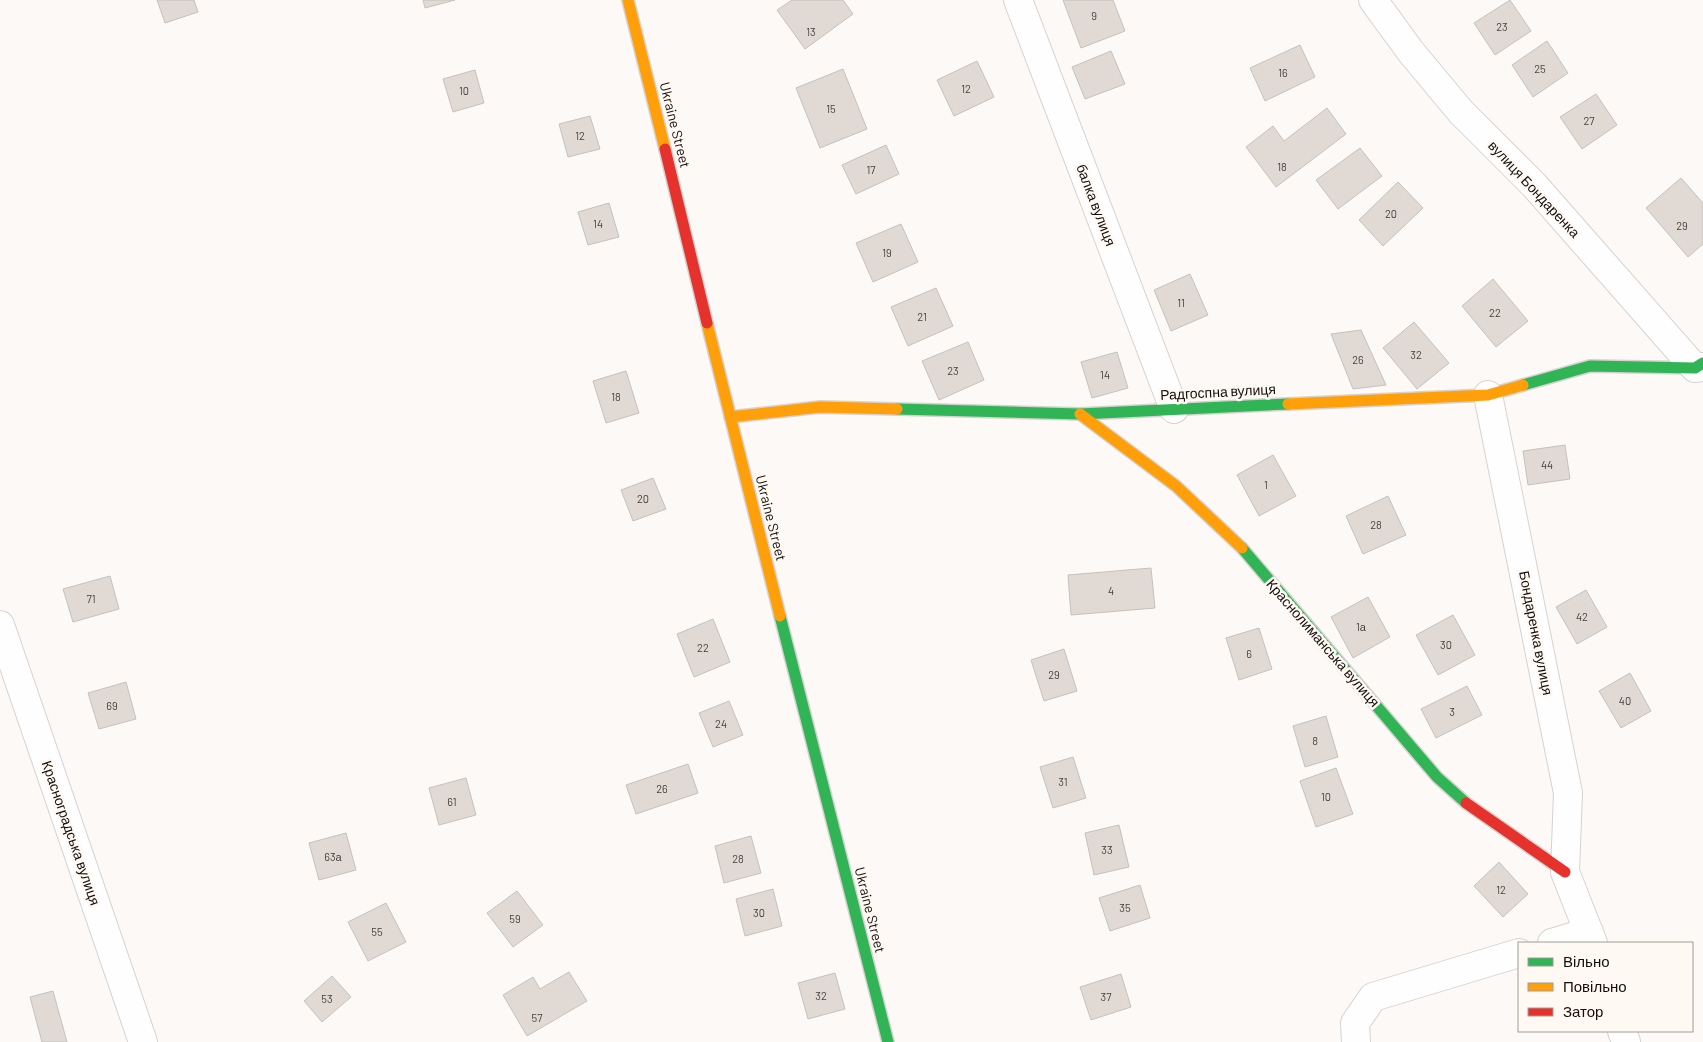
<svg xmlns="http://www.w3.org/2000/svg" width="1703" height="1042" viewBox="0 0 1703 1042" font-family="Barlow,sans-serif">
<rect width="100%" height="100%" fill="#fcf9f6"/>
<!-- building -->
<path fill="#e1d9d4" stroke="#c5c1bf" d="M157,0H194L198,12L165,23Z
M423,0H455L425,8Z
M792,0H843L853,14L805,49L777,10Z
M1063,0H1113L1125,31L1081,48Z
M1510,0L1531,31L1495,55L1474,23Z
M1547,41L1568,73L1533,97L1512,65Z
M1300,45L1315,77L1265,101L1250,68Z
M1111,51L1125,84L1085,99L1072,67Z
M977,61L994,97L954,116L937,80Z
M843,69L867,129L820,148L796,88Z
M475,70L484,103L453,112L443,79Z
M1596,94L1617,125L1582,149L1560,117Z
M1327,108L1346,134L1276,187L1246,147L1273,126L1284,141Z
M590,116L600,149L568,157L559,124Z
M886,145L899,174L856,194L842,165Z
M1360,148L1382,176L1338,209L1316,180Z
M1681,178L1703,203V244L1688,257L1646,208Z
M1398,182L1423,208L1383,246L1359,220Z
M609,203L619,237L588,245L578,212Z
M901,224L918,262L873,282L856,243Z
M1190,274L1208,315L1171,331L1154,290Z
M1493,279L1528,321L1496,347L1462,306Z
M936,288L953,326L908,346L891,307Z
M1414,322L1449,363L1417,389L1383,348Z
M1361,330L1386,385L1353,389L1331,334Z
M968,342L984,380L939,400L922,361Z
M1117,352L1128,388L1092,398L1081,362Z
M626,371L639,413L606,423L593,381Z
M1565,445L1570,479L1528,485L1523,451Z
M1273,455L1296,496L1259,516L1237,475Z
M653,478L666,509L633,521L621,490Z
M1388,496L1406,535L1363,554L1346,516Z
M1151,568L1155,608L1071,615L1068,575Z
M110,576L119,609L73,622L63,589Z
M1586,590L1607,627L1577,644L1556,607Z
M1368,597L1390,637L1353,658L1331,617Z
M1453,615L1475,655L1438,675L1416,635Z
M713,619L730,662L694,677L677,634Z
M1259,628L1272,669L1239,680L1226,638Z
M1064,649L1077,691L1044,701L1031,660Z
M1630,673L1651,711L1621,728L1599,691Z
M126,682L136,719L99,729L88,693Z
M1467,686L1482,715L1436,738L1421,709Z
M729,701L743,735L713,747L699,713Z
M1326,716L1338,757L1305,767L1293,726Z
M1073,757L1086,798L1053,808L1040,767Z
M688,764L698,793L636,814L626,785Z
M1336,768L1353,814L1316,827L1300,781Z
M466,778L476,815L439,825L429,788Z
M1119,825L1129,867L1094,875L1085,833Z
M346,833L356,870L319,880L309,843Z
M751,836L761,873L724,883L715,846Z
M1499,862L1528,894L1503,917L1474,886Z
M1140,885L1150,918L1110,931L1099,898Z
M773,889L782,926L745,936L736,899Z
M517,891L543,925L513,947L487,913Z
M386,903L406,942L368,961L348,922Z
M569,972L587,1001L527,1036L503,995L533,977L540,989Z
M835,973L845,1009L808,1019L798,983Z
M1121,974L1131,1007L1091,1020L1080,987Z
M332,976L351,997L322,1022L304,1001Z
M53,991L67,1042H42L30,997Z"/>
<g fill="none" stroke-linecap="round" stroke-linejoin="round">
<!-- street casing -->
<g stroke="#d6d2d0" stroke-width="30">
<path id="street" d="M1018,0L1174,409
M1373,0L1411,52L1461,112L1534,185L1695,368L1703,367
M1488,395L1568,793L1565,872L1593,943
M0,625L143,1042
M1552,943L1589,932
M1622,1031L1626,1042
M1356,1042L1355,1023L1373,997L1519,953"/>
</g>
<!-- fast casing -->
<g stroke="#d6d2d0" stroke-width="14">
<path id="fast" d="M1523,385L1590,366L1695,368L1703,363
M897,409L1080,414L1288,404
M1242,548L1437,777L1466,803
M780,616L888,1042"/>
</g>
<!-- slow casing -->
<g stroke="#d6d2d0" stroke-width="14">
<path id="slow" d="M628,0L665,149
M707,323L780,616
M1288,404L1488,395L1523,385
M1080,414L1176,486L1242,548
M730,417L820,407L897,409"/>
</g>
<!-- jam casing -->
<g stroke="#d6d2d0" stroke-width="14">
<path id="jam" d="M665,149L707,323
M1466,803L1565,872"/>
</g>
<!-- street -->
<use href="#street" stroke="#fffefe" stroke-width="28"/>
<!-- fast -->
<use href="#fast" stroke="#30b455" stroke-width="11"/>
<!-- slow -->
<use href="#slow" stroke="#ff9f0a" stroke-width="11"/>
<!-- jam -->
<use href="#jam" stroke="#e5322d" stroke-width="11"/>
</g>
<g text-anchor="middle" stroke-width="5" stroke-linejoin="round" paint-order="stroke">
<!-- number labels -->
<g font-size="11" fill="#46423e">
<text x="1094" y="20">9</text>
<text x="1502" y="31">23</text>
<text x="811" y="36">13</text>
<text x="1540" y="73">25</text>
<text x="1283" y="77">16</text>
<text x="966" y="93">12</text>
<text x="464" y="95">10</text>
<text x="831" y="113">15</text>
<text x="1589" y="125">27</text>
<text x="580" y="140">12</text>
<text x="1282" y="171">18</text>
<text x="871" y="174">17</text>
<text x="1391" y="218">20</text>
<text x="598" y="228">14</text>
<text x="1682" y="230">29</text>
<text x="887" y="257">19</text>
<text x="1181" y="307">11</text>
<text x="1495" y="317">22</text>
<text x="922" y="321">21</text>
<text x="1416" y="359">32</text>
<text x="1358" y="364">26</text>
<text x="953" y="375">23</text>
<text x="1105" y="379">14</text>
<text x="616" y="401">18</text>
<text x="1547" y="469">44</text>
<text x="1266" y="489">1</text>
<text x="643" y="503">20</text>
<text x="1376" y="529">28</text>
<text x="1111" y="595">4</text>
<text x="91" y="603">71</text>
<text x="1582" y="621">42</text>
<text x="1361" y="631">1а</text>
<text x="1446" y="649">30</text>
<text x="703" y="652">22</text>
<text x="1249" y="658">6</text>
<text x="1054" y="679">29</text>
<text x="1625" y="705">40</text>
<text x="112" y="710">69</text>
<text x="1452" y="716">3</text>
<text x="721" y="728">24</text>
<text x="1315" y="745">8</text>
<text x="1063" y="786">31</text>
<text x="662" y="793">26</text>
<text x="1326" y="801">10</text>
<text x="452" y="806">61</text>
<text x="1107" y="854">33</text>
<text x="333" y="861">63а</text>
<text x="738" y="863">28</text>
<text x="1501" y="894">12</text>
<text x="1125" y="912">35</text>
<text x="759" y="917">30</text>
<text x="515" y="923">59</text>
<text x="377" y="936">55</text>
<text x="821" y="1000">32</text>
<text x="1106" y="1001">37</text>
<text x="327" y="1003">53</text>
<text x="537" y="1022">57</text>
</g>
<!-- street labels -->
<g font-size="14" fill="#13100c" stroke="#fff8f3">
<text transform="translate(675 125) rotate(76)" y="5">Ukraine Street</text>
<text transform="translate(1534 189) rotate(47)" y="5">вулиця Бондаренка</text>
<text transform="translate(1096 205) rotate(69)" y="5">балка вулиця</text>
<text transform="translate(1218 392) rotate(-3)" y="5">Радгоспна вулиця</text>
<text transform="translate(771 518) rotate(76)" y="5">Ukraine Street</text>
<text transform="translate(1536 633) rotate(79)" y="5">Бондаренка вулиця</text>
<text transform="translate(1323 643) rotate(49)" y="5">Краснолиманська вулиця</text>
<text transform="translate(71 833) rotate(71)" y="5">Красноградська вулиця</text>
<text transform="translate(870 910) rotate(76)" y="5">Ukraine Street</text>
</g>
</g>
<!-- legend -->
<rect x="1518" y="942" width="175" height="90" fill="#fff8f3" stroke="#a19b97"/>
<rect x="1528" y="958" width="25" height="8" fill="#30b455" stroke="#a19b97"/>
<text x="1563" y="967" font-size="15" fill="#13100c">Вільно</text>
<rect x="1528" y="983" width="25" height="8" fill="#ff9f0a" stroke="#a19b97"/>
<text x="1563" y="992" font-size="15" fill="#13100c">Повільно</text>
<rect x="1528" y="1008" width="25" height="8" fill="#e5322d" stroke="#a19b97"/>
<text x="1563" y="1017" font-size="15" fill="#13100c">Затор</text>
</svg>
